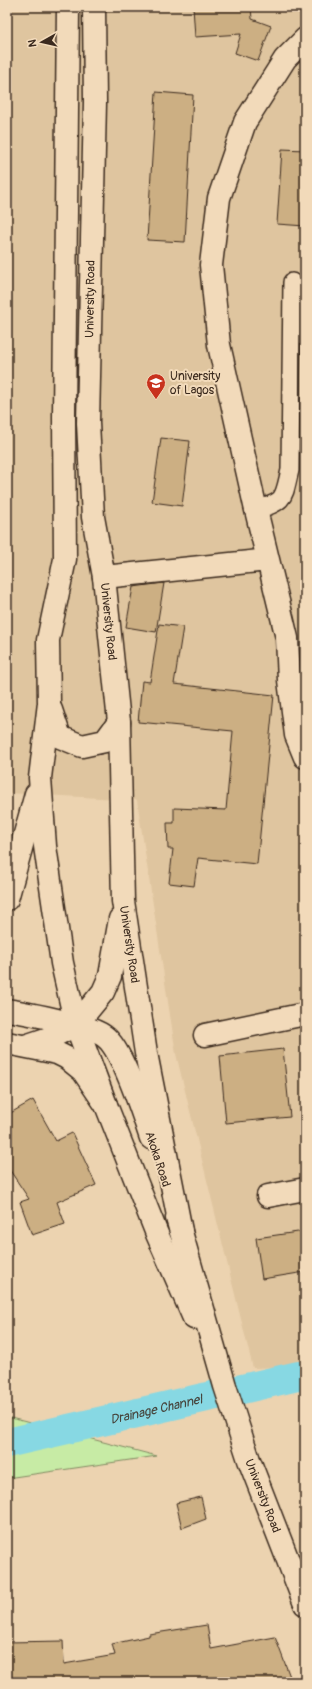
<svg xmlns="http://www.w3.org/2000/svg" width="312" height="1689" viewBox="0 0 312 1689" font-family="Pangolin,sans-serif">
<rect width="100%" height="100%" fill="#ecd3b0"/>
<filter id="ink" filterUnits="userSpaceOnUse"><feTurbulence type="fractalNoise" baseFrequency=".025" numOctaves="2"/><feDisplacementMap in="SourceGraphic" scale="8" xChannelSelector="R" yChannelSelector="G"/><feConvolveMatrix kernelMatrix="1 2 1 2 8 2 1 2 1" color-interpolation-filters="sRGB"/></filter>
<g filter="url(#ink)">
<!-- built -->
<path fill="#dfc59f" d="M7,7H305V1366L253,1368L176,1054L137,800L7,793Z"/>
<!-- green -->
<path fill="#c7eba5" stroke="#818a62" d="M7,1417L157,1456L7,1478Z"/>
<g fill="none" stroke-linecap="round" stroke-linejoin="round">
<!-- canal -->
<path stroke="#87d8e3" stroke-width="30" id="s1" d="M7,1443L298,1376L305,1377"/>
</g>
<!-- building -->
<path fill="#ccaf83" stroke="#3b2a1e" d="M193,7H251L252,19L271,26L258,61L235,53L241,34L195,37Z
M156,92L193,95L185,242L147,240Z
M282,149L305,150V226L277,224Z
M161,438L190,441L182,506L152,502Z
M164,583L156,632L126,627L133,587Z
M159,624L183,627L174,684L274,695L257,864L198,858L194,886L169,883L173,849H168L167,823H174V808L226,810L233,731L138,722L142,681L150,682Z
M283,1049L290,1117L226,1123L220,1056Z
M33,1100L56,1141L72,1133L96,1185L57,1202L65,1224L32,1235L20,1202L29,1199L7,1166V1115Z
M305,1231V1272L262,1279L256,1238Z
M201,1497L206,1519L182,1528L176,1503Z
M207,1625L211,1649L275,1637L292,1682H7V1642L63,1641L64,1664L115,1655L112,1644L149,1636V1634Z"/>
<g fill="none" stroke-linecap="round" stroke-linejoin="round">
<!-- lane casing -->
<g stroke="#3b2a1e" stroke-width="20">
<path id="lane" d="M256,510C286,501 283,499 290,470L292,282"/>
</g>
<!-- street casing -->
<g stroke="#3b2a1e" stroke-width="25">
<path id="street" d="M305,39L285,59L245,122L219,198L211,265L219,345L256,510L287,638L289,680L296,735L305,757
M104,577L268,560
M205,1035L305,1014
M268,1196L305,1189"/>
</g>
<!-- secondary casing -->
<g stroke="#3b2a1e" stroke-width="25">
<g id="secondary">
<path d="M68,7L64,417L65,559L48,640L49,703L40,778L45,846L62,963L76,1025L106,1105"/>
<path id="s2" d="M94,7L95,102L88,423L93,517L104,577L119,722L123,901L146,1053L181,1231"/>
<path d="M51,710L60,737L82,746L105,741L119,722"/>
<path d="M7,899L36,794"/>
<path d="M7,1010C31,1014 53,1018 76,1025C86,1028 96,1030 104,1036C123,1049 143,1115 151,1138"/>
<path d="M7,1043L57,1053L67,1058L83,1071L106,1105L157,1234L194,1318"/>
<path d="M25,1046L52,1037L76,1025L103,992L110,976L120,919"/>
<path id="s3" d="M177,1218L225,1386L249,1460L305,1604"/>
</g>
</g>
<!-- lane -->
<use href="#lane" stroke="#f2daba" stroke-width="17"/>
<!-- street -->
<use href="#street" stroke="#f2daba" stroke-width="22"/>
<!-- secondary -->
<use href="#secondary" stroke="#f2daba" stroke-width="22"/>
</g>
</g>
<!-- icons -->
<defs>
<g id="university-pin" transform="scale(1)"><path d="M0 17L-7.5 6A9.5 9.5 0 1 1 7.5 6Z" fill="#c8321e" stroke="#f2daba"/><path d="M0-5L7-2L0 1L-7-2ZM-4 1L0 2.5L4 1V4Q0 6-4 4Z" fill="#fff"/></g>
</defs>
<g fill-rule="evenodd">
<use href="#university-pin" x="156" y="383"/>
</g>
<g text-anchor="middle" stroke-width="4" stroke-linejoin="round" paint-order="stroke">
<!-- street labels -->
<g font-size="12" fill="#3b2a1e" stroke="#f2daba">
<text transform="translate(90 299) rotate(-89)" y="4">University Road</text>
<text dy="4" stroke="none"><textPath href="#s2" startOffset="616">University Road</textPath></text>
<text dy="4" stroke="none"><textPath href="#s2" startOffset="940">University Road</textPath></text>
<text transform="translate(158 1159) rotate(72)" y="4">Akoka Road</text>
<text dy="4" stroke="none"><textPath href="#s3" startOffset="291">University Road</textPath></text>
</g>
<!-- poi labels -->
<g font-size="12" fill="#3b2a1e" stroke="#f2daba" text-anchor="start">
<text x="170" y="380">University<tspan x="170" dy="14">of Lagos</tspan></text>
</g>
<!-- water labels -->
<g font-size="13" font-style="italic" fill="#46443c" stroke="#f2daba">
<text dy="5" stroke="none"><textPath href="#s1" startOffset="153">Drainage Channel</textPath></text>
</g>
</g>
<!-- margin -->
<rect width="312" height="1689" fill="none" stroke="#f2daba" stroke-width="24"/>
<rect x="12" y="12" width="288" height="1665" fill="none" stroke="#3b2a1e" stroke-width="1.5" filter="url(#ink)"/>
<!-- north arrow -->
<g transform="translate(42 42) rotate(262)" stroke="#f2daba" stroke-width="3" paint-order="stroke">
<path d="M0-3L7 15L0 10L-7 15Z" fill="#3b2a1e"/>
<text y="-6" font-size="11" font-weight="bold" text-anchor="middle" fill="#3b2a1e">N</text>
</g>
</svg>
